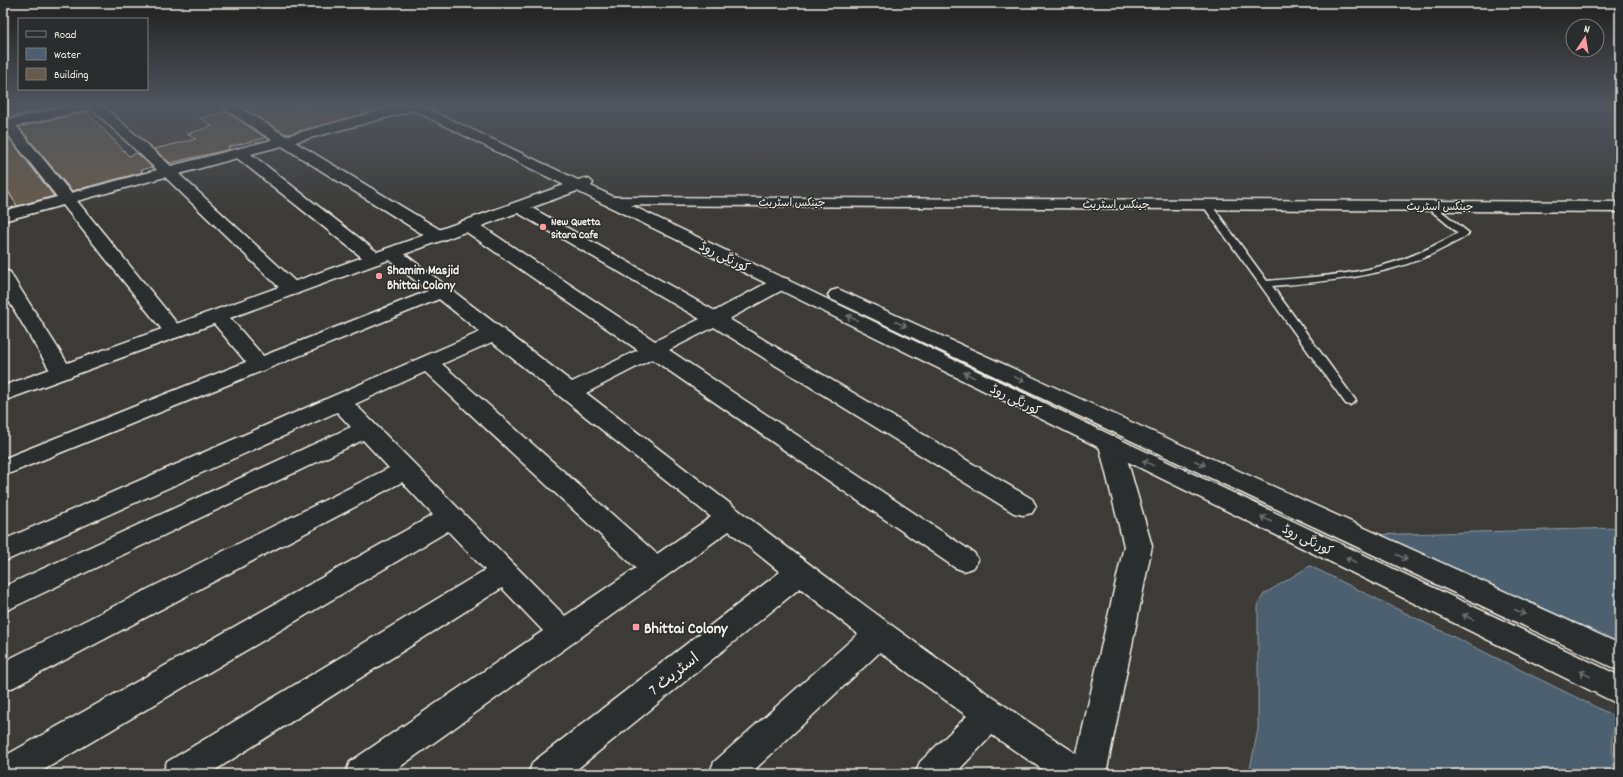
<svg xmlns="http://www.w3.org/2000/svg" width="1623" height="777" viewBox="0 0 1623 777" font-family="Dekko,'Playpen Sans Arabic',sans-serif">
<rect width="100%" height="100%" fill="#3c3b38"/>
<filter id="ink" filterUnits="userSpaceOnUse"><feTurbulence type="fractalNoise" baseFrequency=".025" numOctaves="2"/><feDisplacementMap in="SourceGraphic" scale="8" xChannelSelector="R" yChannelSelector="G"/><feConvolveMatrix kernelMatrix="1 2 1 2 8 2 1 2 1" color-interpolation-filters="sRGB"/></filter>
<g filter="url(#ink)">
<!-- built -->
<path fill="#49453f" d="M120,106H210L267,142L168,167L114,108Z"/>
<!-- water -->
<path fill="#4d6070" stroke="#909aa0" d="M1620,528V654L1367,535Z
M1310,566L1616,717L1612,739L1614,774H1249L1258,729V604L1264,594Z"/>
<!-- building -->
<path fill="#675c4e" stroke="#f4f1e8" d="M24,106H59L3,119V107Z
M248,106H374V111L289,134L284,133L243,108Z
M87,112L129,156L137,153L152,167L141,170L143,172L72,191L19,127Z
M227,112L266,138L228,147L230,149L170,163L154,149L196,139L187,134L212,126L200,118Z
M3,130L54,196L17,206L3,183Z"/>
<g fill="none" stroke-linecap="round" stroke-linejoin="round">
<!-- lane casing -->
<g stroke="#f4f1e8" stroke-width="3">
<path id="lane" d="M1207,202L1210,203L1267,281C1307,277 1350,276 1388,264C1413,257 1436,245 1458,233L1428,208V204L1431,203L1469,233C1464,239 1455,242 1448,246C1394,276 1333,281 1272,286L1356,401L1350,405L1346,404L1204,207V203Z"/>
</g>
<!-- street casing -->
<g stroke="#f4f1e8" stroke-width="3">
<path id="street" d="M89,106H103L171,166L272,140L221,106H237L286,136L397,106H420L419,109L295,142L444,232L447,236L444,240L438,241L432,240L282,146L251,154L381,255L384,259L381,263L375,264L369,263L237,158L179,174L299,285L301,289L299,293L292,295L285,293L165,177L77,201L184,332L181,336L174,338L167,336L63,205L3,221V211L57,197L3,128V121H12L71,193L157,170Z
M613,197L1620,202V212L607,205L605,202L607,199Z
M519,202L525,204L715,311L774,279L781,277L788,279L790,283L788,287L729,319L1032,499L1036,506L1032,513L1023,515L1014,513L714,327L669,350L974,553L978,560L974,567L964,571L954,567L652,359L586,393C747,516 906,643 1077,754L1124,546L1099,445L1103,439L1111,437L1119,439L1123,445L1152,546L1106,774H1049L992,735L955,774H915L920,762L967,716L880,652L750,774H709L714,762L858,634L800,588L571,774H528L533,762L780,572L729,531L390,774H345L350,762L543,631L502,588L209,774H162L167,762L485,570L448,531L37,774H3V757L433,515L402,482L14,687L3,691V662L389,468L363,440L3,612V587L351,427L337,412L3,562V540L480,332L439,299L3,476V459L246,362L211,320L208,316L211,312L218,310L225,312L263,356L428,291L386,257L383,253L386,249L392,248L398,249L572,382L638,350L462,229L460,225L462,221L468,220L474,221L655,341L700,319L513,210L511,207L513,204ZM492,342L711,517L657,554L442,364ZM425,372L636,568L565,616L355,404Z
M3,270L10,272L12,276L73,372L70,377L62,378L54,377L51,372L3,291Z"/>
</g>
<!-- secondary casing -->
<g stroke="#f4f1e8" stroke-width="3">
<path id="secondary" d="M68,106H94L88,110L3,129V121Z
M405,106H422L578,180L585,178L590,180L593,183L591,186L1119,439L1620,676V705L774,287L577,191L3,401V386L564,185Z
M838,289L1620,644V671L831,299L828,295L831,291Z"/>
</g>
<!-- lane -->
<use href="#lane" fill="#2a2d2e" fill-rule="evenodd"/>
<!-- street -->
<use href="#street" fill="#2a2d2e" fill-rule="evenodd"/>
<!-- secondary -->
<use href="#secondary" fill="#2a2d2e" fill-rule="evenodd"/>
</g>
<!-- one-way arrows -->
<defs><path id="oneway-shaft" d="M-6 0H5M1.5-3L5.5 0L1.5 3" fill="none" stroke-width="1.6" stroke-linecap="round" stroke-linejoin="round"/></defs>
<g stroke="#71726f">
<use href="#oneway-shaft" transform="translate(852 318) rotate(-154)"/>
<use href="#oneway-shaft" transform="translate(901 324) rotate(25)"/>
<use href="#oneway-shaft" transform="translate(969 375) rotate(-154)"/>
<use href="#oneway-shaft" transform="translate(1019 379) rotate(25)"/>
<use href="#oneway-shaft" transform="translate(1148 463) rotate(-154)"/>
<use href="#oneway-shaft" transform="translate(1200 463) rotate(25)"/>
<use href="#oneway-shaft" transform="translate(1266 519) rotate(-154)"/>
<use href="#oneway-shaft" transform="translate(1402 557) rotate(25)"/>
<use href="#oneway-shaft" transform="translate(1351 560) rotate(-154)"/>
<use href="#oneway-shaft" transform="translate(1520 612) rotate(25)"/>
<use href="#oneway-shaft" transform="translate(1468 617) rotate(-154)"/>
<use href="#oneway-shaft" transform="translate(1585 674) rotate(-154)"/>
</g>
</g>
<!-- sky -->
<linearGradient id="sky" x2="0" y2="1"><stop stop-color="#21201f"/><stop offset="0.49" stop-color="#50555e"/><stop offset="1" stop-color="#50555e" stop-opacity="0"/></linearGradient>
<rect width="1623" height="215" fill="url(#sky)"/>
<!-- markers -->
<g fill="#ff9aa2" stroke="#2a2d2e" stroke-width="1.5">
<circle cx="543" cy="227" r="4"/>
<circle cx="379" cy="276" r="4"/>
<rect x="632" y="623" width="8" height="8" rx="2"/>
</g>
<g text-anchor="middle" stroke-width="3" stroke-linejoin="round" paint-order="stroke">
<!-- far-street labels -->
<g font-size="11" fill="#f4f1e8" stroke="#2a2d2e">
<text x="792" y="206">جینکس اسٹریٹ</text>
<text x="1116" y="208">جینکس اسٹریٹ</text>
<text x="1440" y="210">جینکس اسٹریٹ</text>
</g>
<!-- far-poi labels -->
<g font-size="11" font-weight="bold" fill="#f4f1e8" stroke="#2a2d2e" text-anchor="start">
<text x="551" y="225">New Quetta<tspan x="551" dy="13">Sitara Cafe</tspan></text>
</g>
<!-- street labels -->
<g font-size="13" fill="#f4f1e8" stroke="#2a2d2e">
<text transform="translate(725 256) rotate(26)" y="5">کورنگی روڈ</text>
<text transform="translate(1016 399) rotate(26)" y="5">کورنگی روڈ</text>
<text transform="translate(1308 539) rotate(26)" y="5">کورنگی روڈ</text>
</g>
<!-- poi labels -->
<g font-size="13" font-weight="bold" fill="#f4f1e8" stroke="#2a2d2e" text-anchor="start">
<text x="387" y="274">Shamim Masjid<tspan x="387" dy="15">Bhittai Colony</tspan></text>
</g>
<!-- near-poi labels -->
<g font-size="16" font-weight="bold" fill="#f4f1e8" stroke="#2a2d2e" text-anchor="start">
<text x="644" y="633">Bhittai Colony</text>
</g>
<!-- near-street labels -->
<g font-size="16" fill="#f4f1e8" stroke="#2a2d2e">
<text transform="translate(673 673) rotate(-38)" y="6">اسٹریٹ 7</text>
</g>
</g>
<!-- margin -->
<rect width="1623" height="777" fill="none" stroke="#2a2d2e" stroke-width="16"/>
<rect x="8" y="8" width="1607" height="761" fill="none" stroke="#f4f1e8" stroke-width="1.5" filter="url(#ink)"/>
<!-- legend -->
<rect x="18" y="18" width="130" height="72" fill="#2a2d2e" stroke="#7b7b78"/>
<rect x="26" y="31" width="20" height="6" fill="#2a2d2e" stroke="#7b7b78"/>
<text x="54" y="38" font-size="12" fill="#f4f1e8">Road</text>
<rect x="26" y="48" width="20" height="12" fill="#4d6070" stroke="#7b7b78"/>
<text x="54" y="58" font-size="12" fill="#f4f1e8">Water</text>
<rect x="26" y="68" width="20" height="12" fill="#675c4e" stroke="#7b7b78"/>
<text x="54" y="78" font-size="12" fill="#f4f1e8">Building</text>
<!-- north arrow -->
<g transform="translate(1585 38) rotate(12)"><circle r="19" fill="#2a2d2e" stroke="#7b7b78"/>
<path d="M0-3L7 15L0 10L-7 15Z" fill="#ff9aa2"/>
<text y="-6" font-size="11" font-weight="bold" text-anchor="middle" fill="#f4f1e8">N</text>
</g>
</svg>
